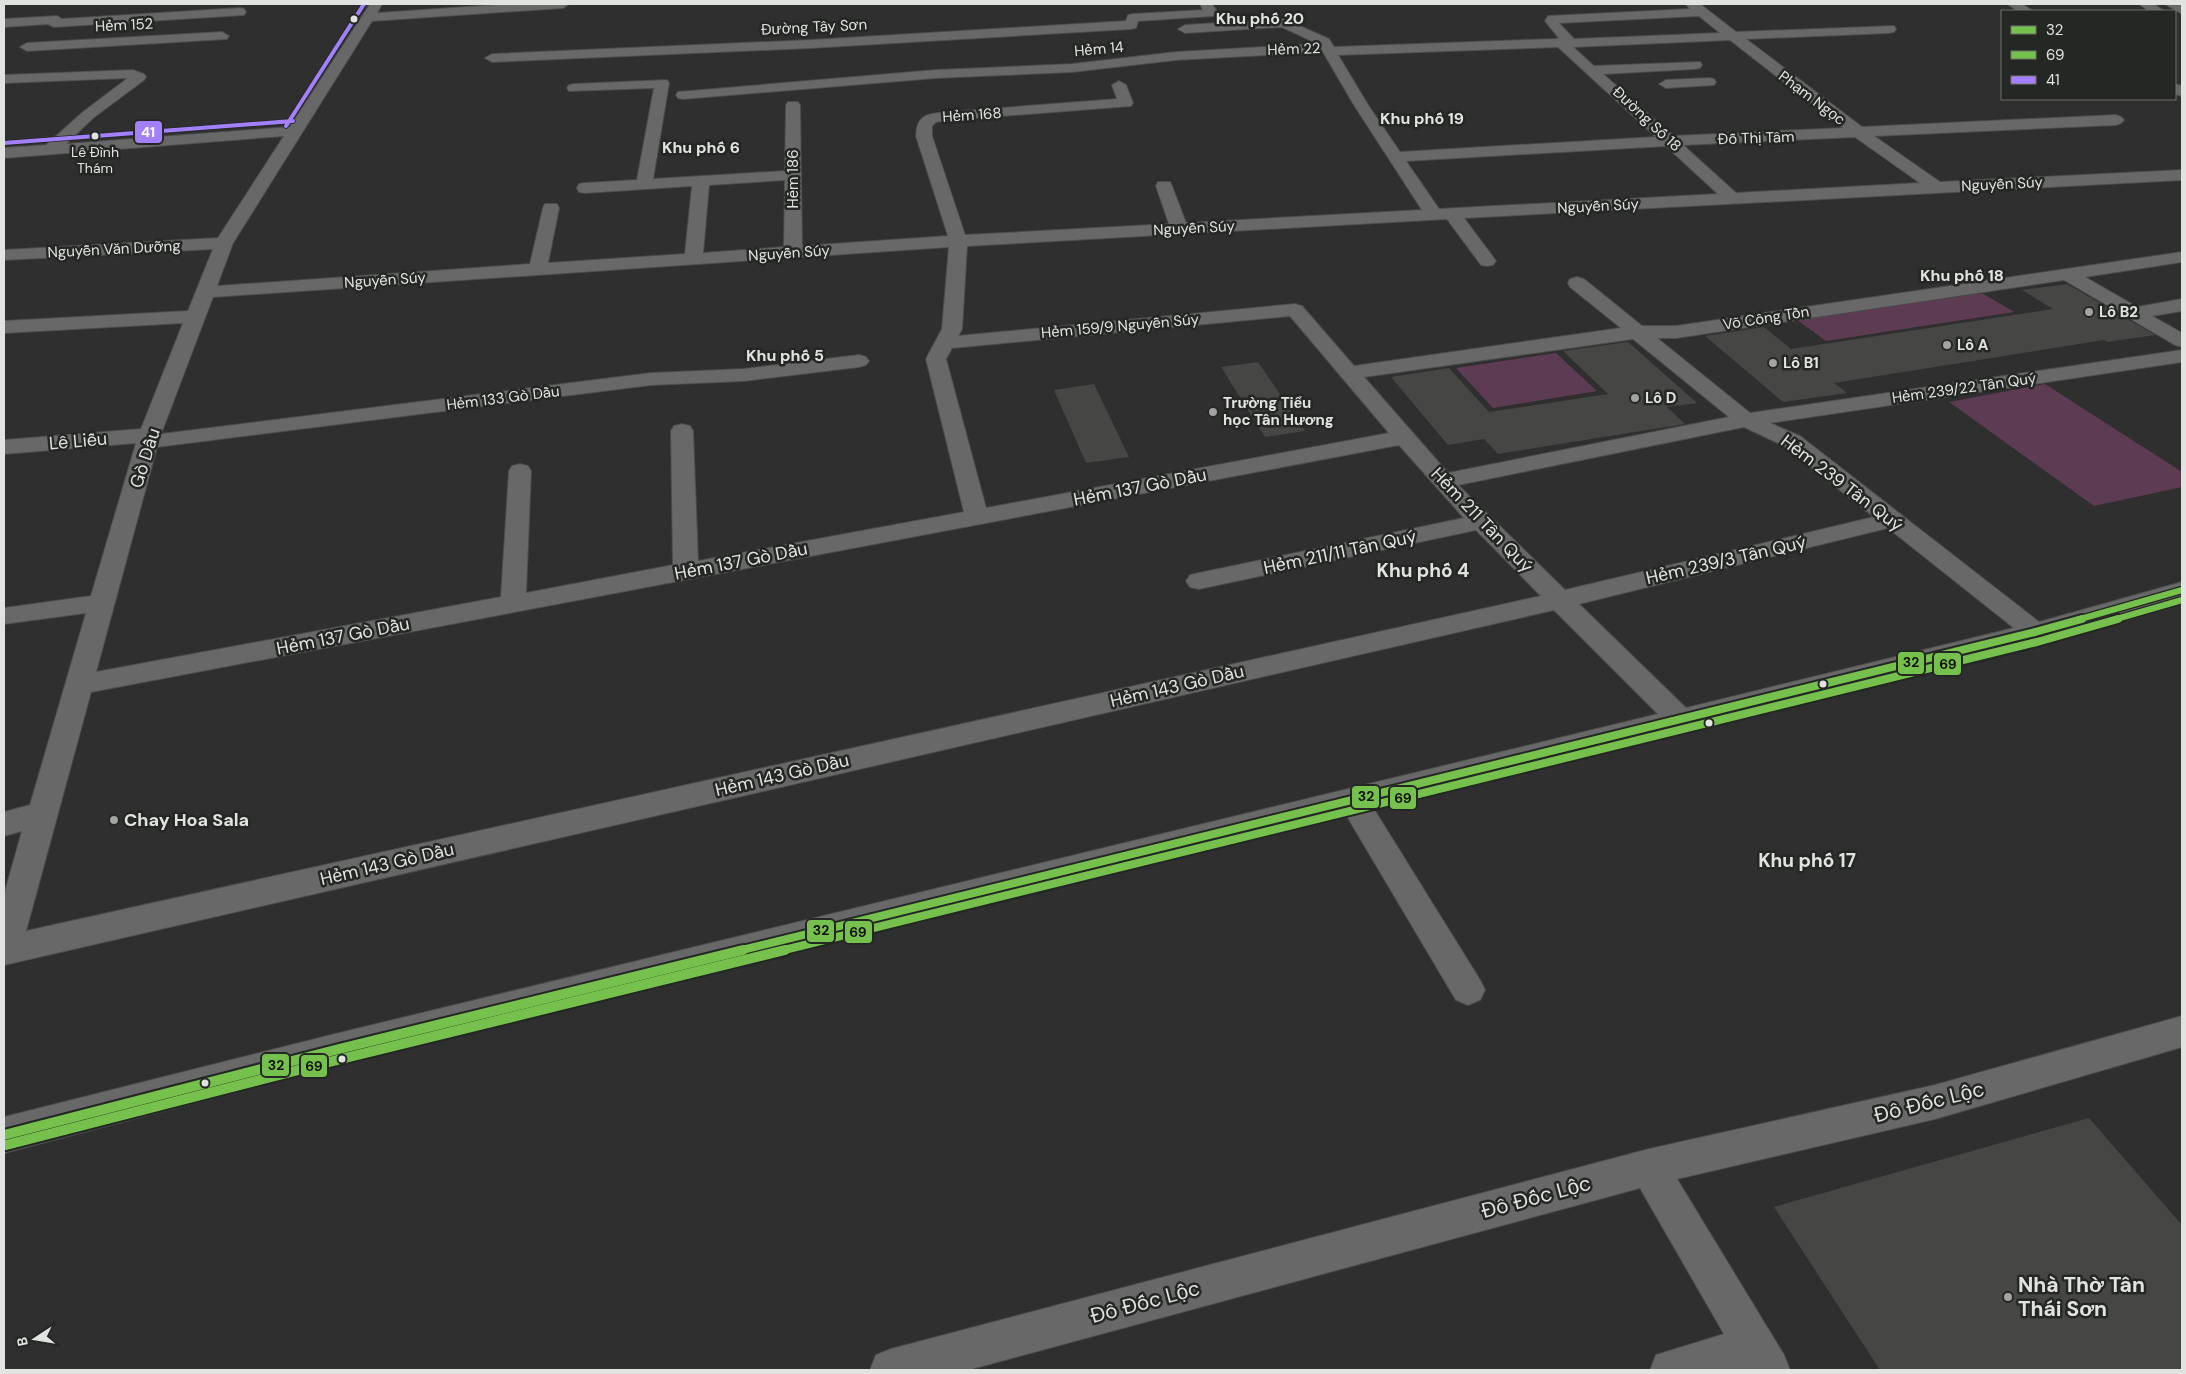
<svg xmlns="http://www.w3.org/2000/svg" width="2186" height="1374" viewBox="0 0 2186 1374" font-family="'DM Sans',sans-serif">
<rect width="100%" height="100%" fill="#2e2f2e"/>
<!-- green -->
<path fill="#5d3b53" d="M1982,293L2014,312L1826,341L1797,320Z
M1556,353L1597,391L1493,408L1456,368Z
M2045,384L2182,472V487L2094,506L1949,402Z"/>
<!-- building -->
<path fill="#464745" d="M2067,284L2155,335L2107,342L2104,340L1834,383L1847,393L1783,402L1705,336L1764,327L1791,349L2053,309L2022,290Z
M1628,342L1697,403L1667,407L1685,424L1498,454L1484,439L1448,445L1391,377L1449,368L1489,412L1608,394L1563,351Z
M1258,362L1305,431L1265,437L1221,367Z
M1094,384L1129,457L1086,463L1054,390Z
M2089,1118L2182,1225V1370H1880L1774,1207Z"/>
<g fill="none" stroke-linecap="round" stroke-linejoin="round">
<!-- minor casing -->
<g stroke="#4b4c4b" stroke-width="2">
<path id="minor" d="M370,4H382L377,13L510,4H569L563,8L372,21L233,243L217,286L530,264L543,208L545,204H557L559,208L548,263L685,254L692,186L585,193L579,192L577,188L579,184L585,183L637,180L654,88L569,91L567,88L569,85L574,84L667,80L669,83L653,179L785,171L786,105L788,102H798L800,105L802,246L948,236L916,136C917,112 930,114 950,112L1117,99L1112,85L1119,81L1126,85L1133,103L1131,106L950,120L936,122L932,126V136L965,235L1169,224L1156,186L1158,182H1170L1172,186L1186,223L1422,210L1354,105L1323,52L1176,60L1072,72L936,78L683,99L678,98L676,95L678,92L936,70L1072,64L1176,52L1318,44L1282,27L1185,33L1178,29L1185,25L1284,19L1329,39L1334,47L1555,39L1559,38L1545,21L1548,16L1690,9L1686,4H1700L1736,32L1894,26L1896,29L1894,32L1889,33L1746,39L1862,127L2116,115L2121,117L2124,120L2121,123L2116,125L1874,136L1940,182L2182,170V180L1464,218L1496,261L1493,265L1487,266L1481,265L1447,219L967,246L962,329L958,336L1295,304L1302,306L1354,366L1621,328L1570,287L1568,283L1570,279L1577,277L1584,279L1642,326H1676L2182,252V262L2085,277L2137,307L2182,299V311L2152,316L2182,333V347L2175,345L2064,280L1676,338H1657L1750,413L2182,350V362L1770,423L1800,436L2039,622L2182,582V598L2035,641L1372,806L1480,980L1485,990L1480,1000L1468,1005L1456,1000L1345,813L339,1065L4,1153V1117L339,1033L1658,714L1554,610L4,965V895L22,831L4,836V812L30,805L86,613L4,624V608L91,596L136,443L4,454V440L141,429L183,323L4,333V321L188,311L213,249L4,260V250L218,238L284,136L4,158V148L46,145L83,112L128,78L4,83V75L133,70L144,74L146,77L144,80L93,118L66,144L290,127ZM1699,16L1720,33L1574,39L1559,23ZM1730,40L1843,128L1673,136L1603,74L1695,69L1700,68L1702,65L1700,62L1594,66L1573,47ZM1558,47L1656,137L1400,152L1368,105L1338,55ZM1855,137L1920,183L1736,193L1683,145ZM1666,146L1718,194L1439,209L1406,161ZM785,180L784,247L703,253L709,185ZM949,247L942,329L926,359L964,512L698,561L693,431L690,426L682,424L674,426L671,431L673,565L526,593L531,471L528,466L520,464L512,466L509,471L501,597L96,672L157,447L651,385L744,381L859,367L866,365L869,361L866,357L859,355L744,369L651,373L161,434L213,297ZM1290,316L1389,433L986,508L946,359L952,348ZM1633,339L1729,417L1448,473L1364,377ZM1744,427L1784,446L1874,517L1565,590L1458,485ZM1399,445L1464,518L1199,573L1190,575L1186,581L1190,587L1199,589L1476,530L1541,596L26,931L91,692ZM1888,528L2014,628L1686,708L1579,604Z
M1200,4H1212L1216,10L1213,16L1138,21L1136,28L1131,29L811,48L492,62L485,58L492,54L811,40L1126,21L1128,15L1133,14L1203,10Z
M2007,4H2022L2033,11H2018Z
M2139,4H2154L2164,11H2149Z
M2165,4L2182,5V14Z
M240,8L244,9L246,12L244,15L54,27L48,24L4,27V19L57,16L62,19Z
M222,32L229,36L227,39L27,51L20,47L27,43Z
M1709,78L1714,79L1716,82L1714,85L1666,88L1659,84L1666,80Z
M2175,84L2182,86V96L2175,94Z
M2182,1016V1047L1935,1119L1677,1179L1784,1355L1790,1370H1650L1656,1355L1724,1334L1640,1188L968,1370H870L876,1355L891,1349L1649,1149L1935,1085Z"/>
</g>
<!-- minor -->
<use href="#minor" fill="#676867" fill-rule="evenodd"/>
<!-- bus-1-far2 casing -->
<g stroke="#242723" stroke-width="9">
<path id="bus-1-far2" d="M2077,620L2182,590"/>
</g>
<!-- bus-1-far1 casing -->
<g stroke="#242723" stroke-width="12">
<path id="bus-1-far1" d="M738,951L2035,632L2082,619"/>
</g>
<!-- bus-1 casing -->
<g stroke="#242723" stroke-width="14">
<path id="bus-1" d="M4,1135L339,1049L743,950"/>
</g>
<!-- bus-2-far2 casing -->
<g stroke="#242723" stroke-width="9">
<path id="bus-2-far2" d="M2113,620L2182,600"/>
</g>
<!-- bus-2-far1 casing -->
<g stroke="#242723" stroke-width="12">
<path id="bus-2-far1" d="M780,951L2037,642L2118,619"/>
</g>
<!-- bus-2 casing -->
<g stroke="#242723" stroke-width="14">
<path id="bus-2" d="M6,1145L341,1059L785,950"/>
</g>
<!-- bus-3 casing -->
<g stroke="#242723" stroke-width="5.5">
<path id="bus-3" d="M286,126L364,4
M4,143L293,121"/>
</g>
<!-- bus-1-far2 -->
<use href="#bus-1-far2" stroke="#76c04d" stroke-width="6"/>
<!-- bus-1-far1 -->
<use href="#bus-1-far1" stroke="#76c04d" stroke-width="8"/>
<!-- bus-1 -->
<use href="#bus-1" stroke="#76c04d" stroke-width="10"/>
<!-- bus-2-far2 -->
<use href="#bus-2-far2" stroke="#76c04d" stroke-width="6"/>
<!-- bus-2-far1 -->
<use href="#bus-2-far1" stroke="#76c04d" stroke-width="8"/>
<!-- bus-2 -->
<use href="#bus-2" stroke="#76c04d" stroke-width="10"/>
<!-- bus-3 -->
<use href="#bus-3" stroke="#a380ff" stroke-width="4"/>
</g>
<!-- markers -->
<g fill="#e1e3e0" stroke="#242723" stroke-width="2">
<circle cx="354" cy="19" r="4.5"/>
<circle cx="95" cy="136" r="4.5"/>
<circle cx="1823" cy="684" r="4.5"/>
<circle cx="1709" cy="723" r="4.5"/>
<circle cx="342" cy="1059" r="4.5"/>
<circle cx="205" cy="1083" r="4.5"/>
</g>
<g fill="#a2a4a2" stroke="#242723" stroke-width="2">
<circle cx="2089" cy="312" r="5"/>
<circle cx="1947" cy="345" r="5"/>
<circle cx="1773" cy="363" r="5"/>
<circle cx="1635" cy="398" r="5"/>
<circle cx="1213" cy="412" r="5"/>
<circle cx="114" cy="820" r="5"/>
<circle cx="2008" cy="1297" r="5"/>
</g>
<g text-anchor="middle" stroke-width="5" stroke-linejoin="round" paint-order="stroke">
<!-- far-bus labels -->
<g font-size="14" fill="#e1e3e0" stroke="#242723">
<text x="95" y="157">Lê Đình<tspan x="95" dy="16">Thám</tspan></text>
</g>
<!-- far-street labels -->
<g font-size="15" fill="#e1e3e0" stroke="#242723">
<text transform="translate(124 25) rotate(-3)" y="5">Hẻm 152</text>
<text transform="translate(814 27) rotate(-3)" y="5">Đường Tây Sơn</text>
<text transform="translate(1099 49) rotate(-5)" y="5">Hẻm 14</text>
<text transform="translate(1294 49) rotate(-2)" y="5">Hẻm 22</text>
<text transform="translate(1812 98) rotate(37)" y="5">Phạm Ngọc</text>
<text transform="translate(972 115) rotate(-4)" y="5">Hẻm 168</text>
<text transform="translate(1647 119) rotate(43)" y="5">Đường Số 18</text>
<text transform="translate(1756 138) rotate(-2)" y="5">Đỗ Thị Tâm</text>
<text transform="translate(793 179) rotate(-90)" y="5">Hẻm 186</text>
<text transform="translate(2002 184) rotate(-3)" y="5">Nguyễn Súy</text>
<text transform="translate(1598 206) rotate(-3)" y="5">Nguyễn Súy</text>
<text transform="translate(1194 228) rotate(-3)" y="5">Nguyễn Súy</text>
<text transform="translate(114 249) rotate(-3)" y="5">Nguyễn Văn Dưỡng</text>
<text transform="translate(789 253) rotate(-4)" y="5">Nguyễn Súy</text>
<text transform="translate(385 280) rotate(-4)" y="5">Nguyễn Súy</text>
<text transform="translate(1766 318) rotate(-9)" y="5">Võ Công Tồn</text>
<text transform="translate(1120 326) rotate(-5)" y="5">Hẻm 159/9 Nguyễn Súy</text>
<text transform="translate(1964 388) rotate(-8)" y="5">Hẻm 239/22 Tân Quý</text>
<text transform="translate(503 398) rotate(-7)" y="5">Hẻm 133 Gò Dầu</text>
</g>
<!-- far-poi labels -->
<g font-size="15" font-weight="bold" fill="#e1e3e0" stroke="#242723" text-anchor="start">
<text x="2099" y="317">Lô B2</text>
<text x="1957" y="350">Lô A</text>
<text x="1783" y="368">Lô B1</text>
<text x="1645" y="403">Lô D</text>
<text x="1223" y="408">Trường Tiểu<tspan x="1223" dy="17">học Tân Hương</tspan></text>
</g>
<!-- far-neighbourhood labels -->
<g font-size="16" font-weight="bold" fill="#e1e3e0" stroke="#242723">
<text x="1260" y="24">Khu phố 20</text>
<text x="1422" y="124">Khu phố 19</text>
<text x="701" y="153">Khu phố 6</text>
<text x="1962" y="281">Khu phố 18</text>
<text x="785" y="361">Khu phố 5</text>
</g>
<!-- street labels -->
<g font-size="18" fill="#e1e3e0" stroke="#242723">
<text transform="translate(78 441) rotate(-5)" y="6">Lê Liễu</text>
<text transform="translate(145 458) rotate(-72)" y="6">Gò Dầu</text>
<text transform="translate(1842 483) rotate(37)" y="6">Hẻm 239 Tân Quý</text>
<text transform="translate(1140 487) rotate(-11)" y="6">Hẻm 137 Gò Dầu</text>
<text transform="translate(1482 520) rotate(46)" y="6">Hẻm 211 Tân Quý</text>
<text transform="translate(1340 552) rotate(-12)" y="6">Hẻm 211/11 Tân Quý</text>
<text transform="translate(1726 560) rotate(-13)" y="6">Hẻm 239/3 Tân Quý</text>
<text transform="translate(741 561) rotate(-11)" y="6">Hẻm 137 Gò Dầu</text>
<text transform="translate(343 636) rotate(-11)" y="6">Hẻm 137 Gò Dầu</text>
<text transform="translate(1177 686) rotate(-13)" y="6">Hẻm 143 Gò Dầu</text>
<text transform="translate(782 775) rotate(-13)" y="6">Hẻm 143 Gò Dầu</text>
<text transform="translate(387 864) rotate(-13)" y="6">Hẻm 143 Gò Dầu</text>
</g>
<!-- poi labels -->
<g font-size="18" font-weight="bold" fill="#e1e3e0" stroke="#242723" text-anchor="start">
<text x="124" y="826">Chay Hoa Sala</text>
</g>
<!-- neighbourhood labels -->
<g font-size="19" font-weight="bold" fill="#e1e3e0" stroke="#242723">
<text x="1423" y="577">Khu phố 4</text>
<text x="1807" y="867">Khu phố 17</text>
</g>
<!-- near-street labels -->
<g font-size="21" fill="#e1e3e0" stroke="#242723">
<text transform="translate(1929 1102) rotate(-14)" y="7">Đô Đốc Lộc</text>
<text transform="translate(1536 1197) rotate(-15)" y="7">Đô Đốc Lộc</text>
<text transform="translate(1145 1302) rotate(-15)" y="7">Đô Đốc Lộc</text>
</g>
<!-- near-poi labels -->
<g font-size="21" font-weight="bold" fill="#e1e3e0" stroke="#242723" text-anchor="start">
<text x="2018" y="1292">Nhà Thờ Tân<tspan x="2018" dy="24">Thái Sơn</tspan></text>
</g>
</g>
<g stroke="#242723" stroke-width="2">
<rect x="134" y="120" width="29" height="24" rx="5" fill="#a380ff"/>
<rect x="1897" y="651" width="28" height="24" rx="5" fill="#76c04d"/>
<rect x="1933" y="652" width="29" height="24" rx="5" fill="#76c04d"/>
<rect x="1351" y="785" width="29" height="24" rx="5" fill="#76c04d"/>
<rect x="1389" y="786" width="28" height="24" rx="5" fill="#76c04d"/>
<rect x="806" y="919" width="29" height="24" rx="5" fill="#76c04d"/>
<rect x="844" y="920" width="29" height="24" rx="5" fill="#76c04d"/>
<rect x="261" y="1053" width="29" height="24" rx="5" fill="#76c04d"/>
<rect x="300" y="1054" width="28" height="24" rx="5" fill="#76c04d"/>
</g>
<g font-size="14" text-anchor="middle" font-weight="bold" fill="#fff">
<text x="148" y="137">41</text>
</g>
<g font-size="14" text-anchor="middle" font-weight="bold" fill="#111">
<text x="1911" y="667">32</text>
<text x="1948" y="669">69</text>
<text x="1366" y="801">32</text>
<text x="1403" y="803">69</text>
<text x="821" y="935">32</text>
<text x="858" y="937">69</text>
<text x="276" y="1070">32</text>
<text x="314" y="1071">69</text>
</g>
<!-- border -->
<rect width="2186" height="1374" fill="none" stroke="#e1e3e0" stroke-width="10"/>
<!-- legend -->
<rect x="2001" y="10" width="175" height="90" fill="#242723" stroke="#70726f"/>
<rect x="2011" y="26" width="25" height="8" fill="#76c04d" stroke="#70726f"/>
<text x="2046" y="35" font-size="15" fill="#e1e3e0">32</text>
<rect x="2011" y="51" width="25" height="8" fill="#76c04d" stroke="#70726f"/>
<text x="2046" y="60" font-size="15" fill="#e1e3e0">69</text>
<rect x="2011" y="76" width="25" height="8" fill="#a380ff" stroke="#70726f"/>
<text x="2046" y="85" font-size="15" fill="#e1e3e0">41</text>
<!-- north arrow -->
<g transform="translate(35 1339) rotate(258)" stroke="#242723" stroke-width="4" paint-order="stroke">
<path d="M0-4L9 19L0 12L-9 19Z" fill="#e1e3e0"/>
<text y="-8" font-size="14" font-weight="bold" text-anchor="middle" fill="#e1e3e0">B</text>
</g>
</svg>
